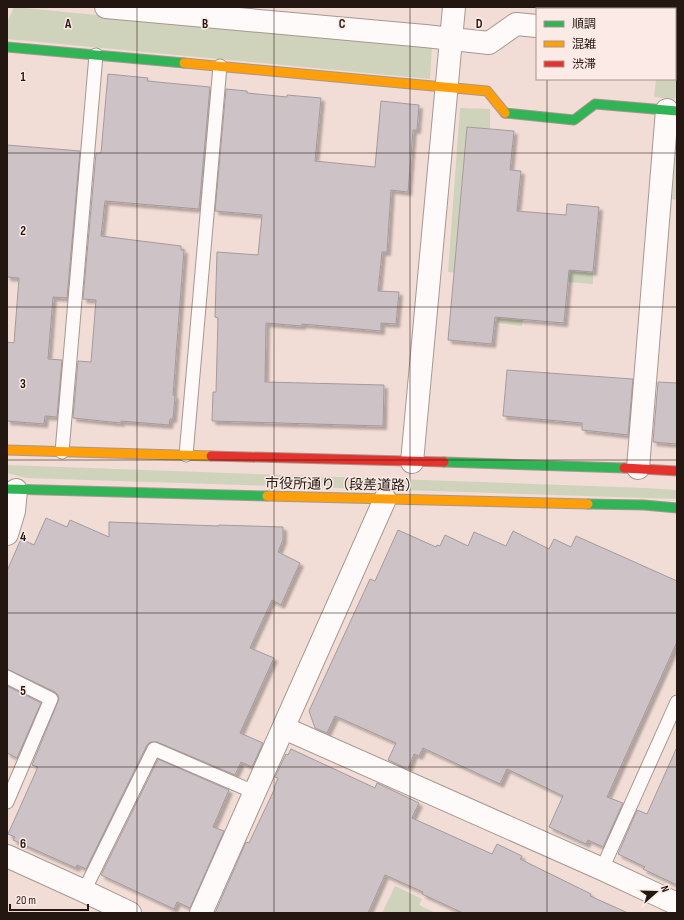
<svg xmlns="http://www.w3.org/2000/svg" width="684" height="920" viewBox="0 0 684 920" font-family="'Sofia Sans Condensed','Noto Sans JP',sans-serif">
<defs>
<filter id="shadow"><feDropShadow dx="3.5" dy="3.5" stdDeviation="1" flood-color="#0004"/></filter>
</defs>
<rect width="100%" height="100%" fill="#f2ddd6"/>
<!-- green -->
<path fill="#d0d3bb" d="M14,7L432,47L430,79L7,39V23Z
M675,70H677V99L654,97L656,79H675Z
M460,108L490,109V129L467,127L455,259L593,272V284L526,279L522,326L497,323L501,277L448,272Z
M677,130V200L672,199Z
M7,465L646,488L677,490V499L26,478L7,473Z
M395,886L422,899L419,905L436,913H382Z"/>
<!-- building -->
<path fill="#cdc3c6" stroke="#a49a9d" filter="url(#shadow)" d="M108,74L148,78L147,81L210,87L199,209L105,201L101,236L181,246V250H184L173,395L175,396L173,419H170L169,425L121,421V423L73,418L78,361L91,362L96,300L83,299L96,153H101Z
M226,89L247,91V93L287,97V95L321,98L315,161L375,167L381,101L419,105L417,130H413L408,192L391,190L387,252H382L378,291L399,292L396,324L381,323V331L302,324V326L266,323L265,382L384,385L383,426L212,421L213,392H216L218,318L215,317L217,252L258,255L262,215L215,211Z
M467,127L514,131L510,170L521,171L517,211L566,215L567,204L599,207L593,272L569,270L564,323L495,317L492,344L448,340Z
M7,145L80,151L67,298L53,297L48,359L62,360L57,417L45,416L44,424L7,421V342L14,343L19,278L7,277Z
M507,370L633,379L628,435L582,430V423L503,416Z
M658,382L677,383V444L653,442Z
M46,518L67,527L70,520L109,537V522L219,526V525L283,527V540L278,552L300,563L281,605L272,600L250,648L274,658L240,733L263,743L252,767L241,762L235,775L157,742H150L147,745L86,869L77,865L76,868L13,840L15,837L8,834L38,767L32,765L59,699L58,695L55,692L7,669V571L21,539L34,545Z
M398,530L436,547L437,545L440,546L445,535L468,546L474,532L506,546L513,531L549,549L554,539L571,547L576,536L677,581V642L607,797L623,803L603,847L588,840L586,844L549,827L563,796L507,769L500,784L423,748L419,756L414,754L408,769L388,760L396,743L335,716L327,733L315,728L309,711L370,579L375,581Z
M7,686L41,703L17,758L7,753Z
M677,747V885L643,869L645,867L618,854L637,810L647,814Z
M291,749L375,788L377,783L419,803L412,818L492,854L497,844L522,856L520,859L591,894L590,896L628,913H463L422,894L423,892L385,875L368,913H215L246,842L249,843L275,788H274L278,778L275,777L286,754L288,755Z
M158,759L229,790L213,827L224,831L190,908L177,902L174,909L101,875Z"/>
<g fill="none" stroke-linecap="round" stroke-linejoin="round">
<!-- lane casing -->
<g stroke="#a79791" stroke-width="15">
<path id="lane" d="M62,452L96,55
M186,455L220,66
M7,677L51,699L7,802
M602,869L677,702
M84,891L154,749L254,792"/>
</g>
<!-- street casing -->
<g stroke="#a79791" stroke-width="24">
<path id="street" d="M106,7L425,36L489,43L516,24L537,26
M675,49L677,26
M412,462L454,7
M638,468L667,110
M7,534L14,511L16,490
M284,728L602,869L677,904
M7,856L84,891L130,913
M201,913L385,499"/>
</g>
<!-- fast casing -->
<g stroke="#a79791" stroke-width="11">
<path id="fast" d="M7,47L184,63
M505,113L574,120L595,104L677,111
M444,462L624,468
M7,489L267,496
M588,504L644,505L677,508"/>
</g>
<!-- slow casing -->
<g stroke="#a79791" stroke-width="11">
<path id="slow" d="M184,63L487,91L505,113
M7,450L211,456
M267,496L588,504"/>
</g>
<!-- jam casing -->
<g stroke="#a79791" stroke-width="11">
<path id="jam" d="M211,456L444,462
M624,468L677,471"/>
</g>
<!-- lane -->
<use href="#lane" stroke="#fdfaf9" stroke-width="13"/>
<!-- street -->
<use href="#street" stroke="#fdfaf9" stroke-width="22"/>
<!-- fast -->
<use href="#fast" stroke="#30b455" stroke-width="9"/>
<!-- slow -->
<use href="#slow" stroke="#ff9f0a" stroke-width="9"/>
<!-- jam -->
<use href="#jam" stroke="#e5322d" stroke-width="9"/>
</g>
<!-- grid -->
<path fill="none" stroke="#241611" stroke-width="1" stroke-opacity="0.55" d="M137,7V913M274,7V913M410,7V913M547,7V9M547,79V913M7,153H677M7,307H677M7,460H677M7,613H677M7,767H677"/>
<g text-anchor="middle" stroke-width="3" stroke-linejoin="round" paint-order="stroke">
<!-- street labels -->
<g font-size="14" fill="#241611" stroke="#fbeae5">
<text transform="translate(342 484) rotate(1)" y="5">市役所通り（段差道路）</text>
</g>
</g>
<g font-size="13" text-anchor="middle" font-weight="bold" fill="#241611" stroke="#fbeae5" stroke-width="3" stroke-linejoin="round" paint-order="stroke">
<text x="68" y="28">A</text>
<text x="205" y="28">B</text>
<text x="342" y="28">C</text>
<text x="479" y="28">D</text>
<text x="23" y="81">1</text>
<text x="23" y="235">2</text>
<text x="23" y="388">3</text>
<text x="23" y="541">4</text>
<text x="23" y="695">5</text>
<text x="23" y="848">6</text>
</g>
<!-- border -->
<rect width="684" height="920" fill="none" stroke="#241611" stroke-width="16"/>
<!-- legend -->
<rect x="536" y="8" width="140" height="72" fill="#fbeae5" stroke="#a59590"/>
<rect x="544" y="21" width="20" height="6" fill="#30b455" stroke="#a59590"/>
<text x="572" y="28" font-size="12" fill="#241611">順調</text>
<rect x="544" y="41" width="20" height="6" fill="#ff9f0a" stroke="#a59590"/>
<text x="572" y="48" font-size="12" fill="#241611">混雑</text>
<rect x="544" y="61" width="20" height="6" fill="#e5322d" stroke="#a59590"/>
<text x="572" y="68" font-size="12" fill="#241611">渋滞</text>
<!-- north arrow -->
<g transform="translate(656 892) rotate(70)" stroke="#fbeae5" stroke-width="3" paint-order="stroke">
<path d="M0-3L7 15L0 10L-7 15Z" fill="#241611"/>
<text y="-6" font-size="11" font-weight="bold" text-anchor="middle" fill="#241611">N</text>
</g>
<!-- scale -->
<path d="M10 904v6h78v-6" fill="none" stroke="#241611" stroke-width="2"/>
<text x="16" y="904" font-size="12" fill="#241611" stroke="#fbeae5" stroke-width="3" paint-order="stroke">20 m</text>
</svg>
